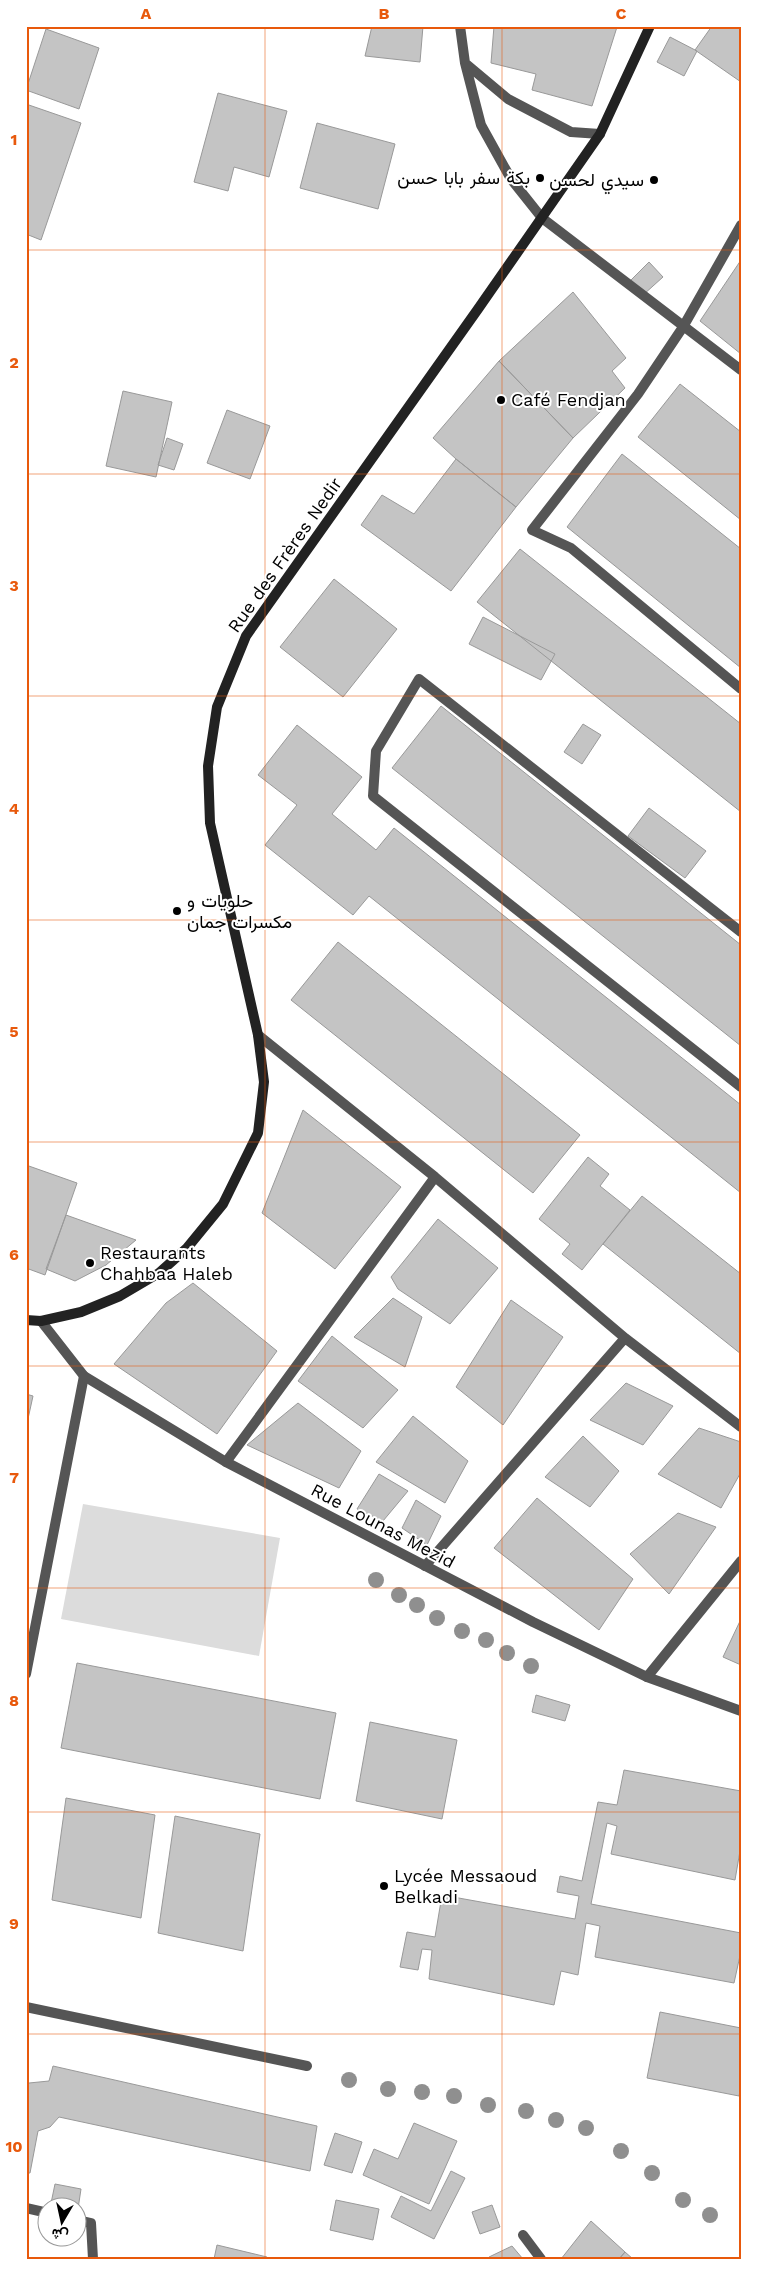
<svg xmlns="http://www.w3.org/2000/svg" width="767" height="2285" viewBox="0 0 767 2285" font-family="'Work Sans',Vazirmatn,sans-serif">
<rect width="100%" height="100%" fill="#fff"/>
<!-- green -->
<path fill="#dcdcdc" d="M83,1504L280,1538L259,1656L61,1619Z"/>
<!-- building -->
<path fill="#c4c4c4" stroke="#999" d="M372,26H423L420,62L365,56Z
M494,26L617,27L592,106L532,90L536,74L491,63Z
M712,26H741V82L695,50Z
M46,29L99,48L79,109L26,90Z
M670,37L697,51L684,76L657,62Z
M218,93L287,111L269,177L234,167L228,191L194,182Z
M26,104L81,123L41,240L26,234Z
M317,123L395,144L378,209L300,188Z
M741,260V354L700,321Z
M649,262L663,277L643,295L630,281Z
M573,292L626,358L612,371L625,388L573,438L499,361Z
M499,361L573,438L516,507L456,459L433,438Z
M680,384L741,432V520L638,437Z
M123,391L172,402L156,477L106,466Z
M227,410L270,426L250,479L207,463Z
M167,438L183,444L174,470L158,465Z
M622,454L741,549V668L567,527Z
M456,459L516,507L451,591L361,525L382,495L414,514Z
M520,549L741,724V812L477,602Z
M334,579L397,629L343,697L280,647Z
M483,617L555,654L541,680L469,644Z
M441,706L741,945V1046L392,768Z
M583,724L601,735L582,764L564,752Z
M297,725L362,777L332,814L376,850L394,828L741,1105V1193L369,896L353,915L265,845L297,805L258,775Z
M649,808L706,851L685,878L628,836Z
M338,942L580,1135L533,1193L291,1000Z
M303,1110L401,1187L335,1269L262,1213Z
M588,1157L609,1174L600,1186L630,1210L582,1270L562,1254L570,1244L539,1219Z
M26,1165L77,1183L45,1275L26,1268Z
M642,1196L741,1274V1354L603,1244Z
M66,1215L136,1240L106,1265L75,1281L46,1269Z
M438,1219L498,1268L450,1324L398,1289L391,1277Z
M193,1283L277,1351L217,1434L114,1364L166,1303Z
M393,1298L422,1317L405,1367L354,1337Z
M511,1300L563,1337L503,1425L456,1387Z
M332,1336L398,1390L363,1428L298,1381Z
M626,1383L673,1406L643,1445L590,1420Z
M26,1394L33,1396L26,1428Z
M298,1403L361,1451L339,1488L247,1445Z
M413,1416L468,1461L445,1503L376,1462Z
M699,1428L741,1442V1472L721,1508L658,1474Z
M583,1436L619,1471L590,1507L545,1477Z
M379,1474L408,1491L383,1521L357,1509Z
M537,1498L633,1579L599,1630L494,1548Z
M416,1500L441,1516L427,1545L402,1528Z
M678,1513L716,1527L669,1594L630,1554Z
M741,1619V1665L723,1657Z
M77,1663L336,1713L320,1799L61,1748Z
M536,1695L570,1705L565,1721L532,1712Z
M370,1722L457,1740L442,1819L356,1801Z
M624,1770L741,1791V1845L735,1880L611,1854L617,1826L607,1823L591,1904L741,1933V1951L734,1983L595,1957L600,1926L586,1923L578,1975L561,1971L554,2005L429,1979L432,1950L422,1949L418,1970L400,1967L407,1932L435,1937L442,1895L575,1919L579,1896L557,1892L560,1876L582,1881L598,1802L617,1805Z
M66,1798L155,1815L141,1918L52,1900Z
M175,1816L260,1834L243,1951L158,1933Z
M660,2012L741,2028V2087L739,2096L647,2078Z
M53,2066L317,2126L310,2171L59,2117L50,2127L38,2131L30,2173H26V2087L29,2083L49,2081Z
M414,2123L457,2141L429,2204L363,2175L374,2149L398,2159Z
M335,2133L362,2142L352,2173L324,2165Z
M451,2171L465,2178L434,2239L391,2217L401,2196L431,2211Z
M55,2184L81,2189L78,2209L50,2208Z
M336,2200L379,2209L373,2240L330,2230Z
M492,2205L500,2227L480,2234L472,2212Z
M591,2221L625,2252L619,2259H561Z
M217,2245L267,2257V2259H214Z
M512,2246L523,2259H489V2257Z
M625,2252L633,2259H619Z"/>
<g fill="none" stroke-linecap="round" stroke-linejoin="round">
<!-- minor -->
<path stroke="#555" stroke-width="10" d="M460,26L465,63L481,125L511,179L542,218L741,370
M465,63L508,99L571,132L600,134
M741,225L683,327L638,394L532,530L571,548L741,689
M741,932L419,679L376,751L373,796L741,1087
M258,1035L435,1177L625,1338L741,1427
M226,1462L435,1177
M425,1566L625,1338
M26,1674L84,1376
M647,1677L741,1561
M26,2007L307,2066
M26,2208L48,2213
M78,2220L91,2223L93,2259
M523,2235L541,2259"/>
<!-- tertiary -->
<path stroke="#555" stroke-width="10" d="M41,1321L84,1376L226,1462L533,1622L647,1677L741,1711"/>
<!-- secondary -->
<path stroke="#222" stroke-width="10" d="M26,1320L41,1321L81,1312L120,1296L159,1273L187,1248L223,1204L258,1133L264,1082L258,1035L210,823L208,766L217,707L246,636L478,309L600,134L650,26"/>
</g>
<!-- trees -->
<g fill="#8f8f8f">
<circle cx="376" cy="1580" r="8"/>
<circle cx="399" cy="1595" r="8"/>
<circle cx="417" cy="1605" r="8"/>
<circle cx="437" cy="1618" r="8"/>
<circle cx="462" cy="1631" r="8"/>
<circle cx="486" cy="1640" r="8"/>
<circle cx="507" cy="1653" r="8"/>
<circle cx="531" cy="1666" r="8"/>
<circle cx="349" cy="2080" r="8"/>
<circle cx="388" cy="2089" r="8"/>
<circle cx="422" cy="2092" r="8"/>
<circle cx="454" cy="2096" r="8"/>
<circle cx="488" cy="2105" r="8"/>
<circle cx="526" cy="2111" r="8"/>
<circle cx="556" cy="2120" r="8"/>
<circle cx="586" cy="2128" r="8"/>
<circle cx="621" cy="2151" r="8"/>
<circle cx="652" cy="2173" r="8"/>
<circle cx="683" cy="2200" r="8"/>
<circle cx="710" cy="2215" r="8"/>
</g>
<!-- grid -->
<path fill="none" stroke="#e8590c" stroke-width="1" stroke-opacity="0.55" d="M265,26V2259M502,26V2259M26,250H741M26,474H741M26,696H741M26,920H741M26,1142H741M26,1366H741M26,1588H741M26,1812H741M26,2034H741"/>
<!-- markers -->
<g fill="#000" stroke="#fff" stroke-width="2">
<circle cx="540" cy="178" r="5"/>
<circle cx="654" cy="180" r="5"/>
<circle cx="501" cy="400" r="5"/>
<circle cx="177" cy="911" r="5"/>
<circle cx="90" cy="1263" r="5"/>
<circle cx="384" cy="1886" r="5"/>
</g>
<g text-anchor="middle" stroke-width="4" stroke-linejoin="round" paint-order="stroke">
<!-- poi labels -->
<g font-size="18" fill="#000" stroke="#fff" text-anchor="start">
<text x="530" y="184" text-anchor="end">بكة سفر بابا حسن</text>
<text x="644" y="186" text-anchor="end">سيدي لحسن</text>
<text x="511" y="406">Café Fendjan</text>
<text x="187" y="907">حلويات و<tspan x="187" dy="21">مكسرات جمان</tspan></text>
<text x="100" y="1259">Restaurants<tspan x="100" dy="21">Chahbaa Haleb</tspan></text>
<text x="394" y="1882">Lycée Messaoud<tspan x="394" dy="21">Belkadi</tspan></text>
</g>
<!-- street labels -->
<g font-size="18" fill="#000" stroke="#fff">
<text transform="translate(285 555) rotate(-55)" y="6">Rue des Frères Nedir</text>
<text transform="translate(383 1526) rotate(28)" y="6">Rue Lounas Mezid</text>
</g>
</g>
<!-- border -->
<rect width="767" height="2285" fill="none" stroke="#ffffff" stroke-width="55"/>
<!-- north arrow -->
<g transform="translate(62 2222) rotate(189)"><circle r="24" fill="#ffffff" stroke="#999999"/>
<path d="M0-4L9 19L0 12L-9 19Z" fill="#000000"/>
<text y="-8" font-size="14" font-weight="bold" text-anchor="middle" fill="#000000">ش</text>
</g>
<rect x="28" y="28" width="712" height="2230" fill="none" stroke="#e8590c" stroke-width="2"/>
<g font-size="16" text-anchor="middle" font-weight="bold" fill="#e8590c">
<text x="146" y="19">A</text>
<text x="384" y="19">B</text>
<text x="621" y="19">C</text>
<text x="14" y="145">1</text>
<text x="14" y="368">2</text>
<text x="14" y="591">3</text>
<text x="14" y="814">4</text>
<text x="14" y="1037">5</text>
<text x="14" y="1260">6</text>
<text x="14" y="1483">7</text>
<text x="14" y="1706">8</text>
<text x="14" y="1929">9</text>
<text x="14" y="2152">10</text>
</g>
</svg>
